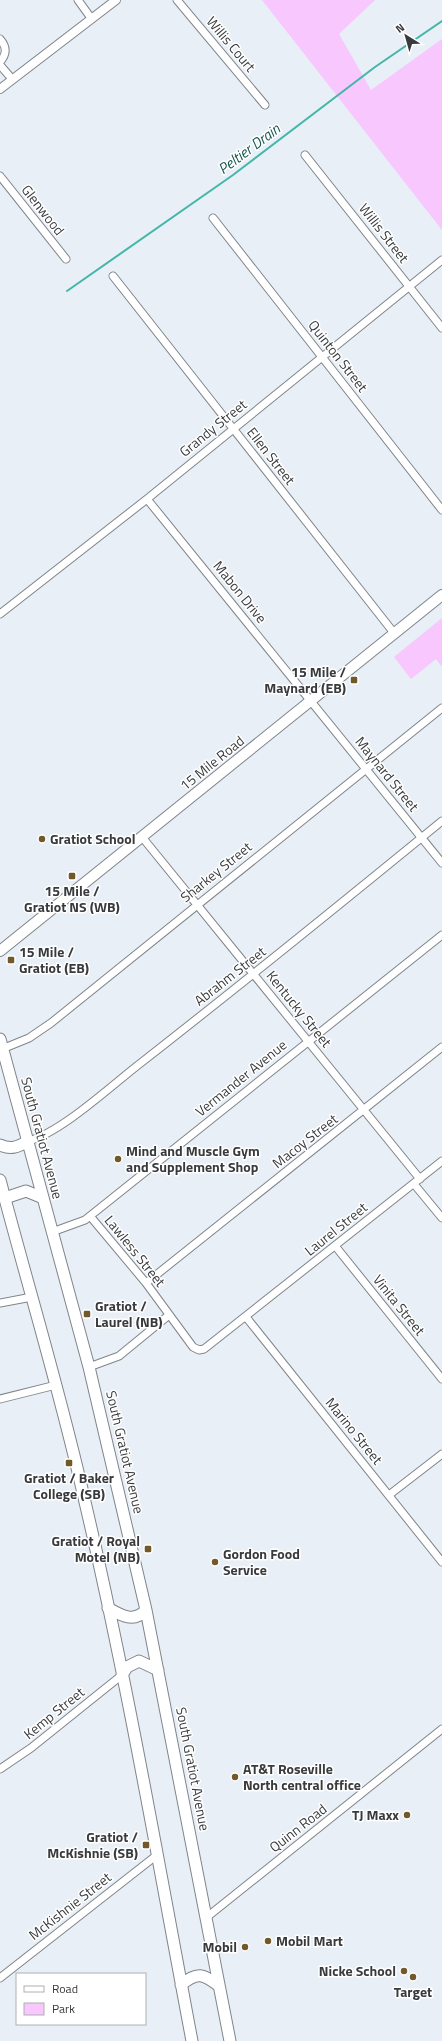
<svg xmlns="http://www.w3.org/2000/svg" width="442" height="2041" viewBox="0 0 442 2041" font-family="'Titillium Web',sans-serif">
<rect width="100%" height="100%" fill="#e9eff6"/>
<!-- green -->
<path fill="#f7c7fe" d="M262,0H375L339,34L371,90L442,39V230Z
M442,618V667L436,659L411,679L394,657Z"/>
<g fill="none" stroke-linecap="round" stroke-linejoin="round">
<!-- stream -->
<path stroke="#44b6a9" stroke-width="2" d="M67,291L233,175L375,67L442,21"/>
<!-- minor casing -->
<g stroke="#80858b" stroke-width="9">
<path id="minor" d="M78,0L91,18
M177,0L265,105
M0,39C7,47 7,54 0,62
M0,65L12,79
M305,155L442,328
M0,176L66,259
M213,218L442,510
M113,276L394,633
M147,499L442,863
M0,614L147,499L442,260
M142,837L420,1179
M2,1049L29,1038L51,1023L442,708
M28,1141C61,1133 113,1084 142,1062C243,983 343,902 442,821
M414,1184L442,1218
M90,1216L146,1283L193,1347L199,1350L204,1349L442,1161
M52,1232L85,1220L90,1216L442,935
M336,1247L442,1379
M146,1283L442,1047
M0,1303L32,1297
M246,1317L442,1562
M89,1367L119,1356L169,1315
M0,1399L56,1385
M389,1495L442,1454
M0,1769L31,1748L122,1675
M207,1917L442,1729
M0,1978L157,1855"/>
</g>
<!-- tertiary casing -->
<g stroke="#80858b" stroke-width="10">
<path id="tertiary" d="M0,89L116,0"/>
</g>
<!-- secondary casing -->
<g stroke="#80858b" stroke-width="12">
<path id="secondary" d="M0,951L442,595"/>
</g>
<!-- primary casing -->
<g stroke="#80858b" stroke-width="13">
<path id="primary" d="M0,1039L89,1367L146,1610L230,2041
M0,1145C11,1150 18,1147 28,1141
M0,1180C28,1287 61,1394 85,1502C127,1680 158,1861 192,2041
M5,1198L26,1191L43,1198
M108,1608C122,1616 134,1623 146,1610
M122,1675L127,1667L139,1661L158,1670
M181,1985C197,1971 204,1974 219,1986"/>
</g>
<!-- minor -->
<use href="#minor" stroke="#fff" stroke-width="7"/>
<!-- tertiary -->
<use href="#tertiary" stroke="#fff" stroke-width="8"/>
<!-- secondary -->
<use href="#secondary" stroke="#fff" stroke-width="10"/>
<!-- primary -->
<use href="#primary" stroke="#fff" stroke-width="11"/>
</g>
<!-- markers -->
<g fill="#72592a" stroke="#fff" stroke-width="1.5">
<rect x="350" y="676" width="8" height="8" rx="2"/>
<circle cx="42" cy="839" r="4"/>
<rect x="68" y="872" width="8" height="8" rx="2"/>
<rect x="7" y="956" width="8" height="8" rx="2"/>
<circle cx="118" cy="1159" r="4"/>
<rect x="83" y="1310" width="8" height="8" rx="2"/>
<rect x="65" y="1459" width="8" height="8" rx="2"/>
<rect x="144" y="1545" width="8" height="8" rx="2"/>
<circle cx="215" cy="1562" r="4"/>
<circle cx="235" cy="1777" r="4"/>
<circle cx="407" cy="1815" r="4"/>
<rect x="142" y="1841" width="8" height="8" rx="2"/>
<circle cx="268" cy="1941" r="4"/>
<circle cx="245" cy="1947" r="4"/>
<circle cx="404" cy="1971" r="4"/>
<circle cx="413" cy="1977" r="4"/>
</g>
<g text-anchor="middle" stroke-width="3" stroke-linejoin="round" paint-order="stroke">
<!-- street labels -->
<g font-size="14" fill="#383a3d" stroke="#fff">
<text transform="translate(231 44) rotate(50)" y="5">Willis Court</text>
<text transform="translate(43 210) rotate(52)" y="5">Glenwood</text>
<text transform="translate(384 233) rotate(52)" y="5">Willis Street</text>
<text transform="translate(338 356) rotate(52)" y="5">Quinton Street</text>
<text transform="translate(213 428) rotate(-39)" y="5">Grandy Street</text>
<text transform="translate(271 456) rotate(52)" y="5">Ellen Street</text>
<text transform="translate(240 592) rotate(51)" y="5">Mabon Drive</text>
<text transform="translate(212 763) rotate(-39)" y="5">15 Mile Road</text>
<text transform="translate(387 774) rotate(51)" y="5">Maynard Street</text>
<text transform="translate(216 872) rotate(-39)" y="5">Sharkey Street</text>
<text transform="translate(230 976) rotate(-38)" y="5">Abrahm Street</text>
<text transform="translate(299 1009) rotate(51)" y="5">Kentucky Street</text>
<text transform="translate(241 1078) rotate(-39)" y="5">Vermander Avenue</text>
<text transform="translate(42 1138) rotate(75)" y="5">South Gratiot Avenue</text>
<text transform="translate(305 1141) rotate(-38)" y="5">Macoy Street</text>
<text transform="translate(336 1229) rotate(-39)" y="5">Laurel Street</text>
<text transform="translate(135 1251) rotate(51)" y="5">Lawless Street</text>
<text transform="translate(399 1305) rotate(51)" y="5">Vinita Street</text>
<text transform="translate(354 1431) rotate(51)" y="5">Marino Street</text>
<text transform="translate(125 1452) rotate(77)" y="5">South Gratiot Avenue</text>
<text transform="translate(54 1713) rotate(-39)" y="5">Kemp Street</text>
<text transform="translate(193 1769) rotate(79)" y="5">South Gratiot Avenue</text>
<text transform="translate(298 1828) rotate(-38)" y="5">Quinn Road</text>
<text transform="translate(70 1906) rotate(-38)" y="5">McKishnie Street</text>
</g>
<!-- poi labels -->
<g font-size="14" font-weight="bold" fill="#383a3d" stroke="#fff" text-anchor="start">
<text x="346" y="677" text-anchor="end">15 Mile /<tspan x="346" dy="16">Maynard (EB)</tspan></text>
<text x="50" y="844">Gratiot School</text>
<text x="72" y="896" text-anchor="middle">15 Mile /<tspan x="72" dy="16">Gratiot NS (WB)</tspan></text>
<text x="19" y="957">15 Mile /<tspan x="19" dy="16">Gratiot (EB)</tspan></text>
<text x="126" y="1156">Mind and Muscle Gym<tspan x="126" dy="16">and Supplement Shop</tspan></text>
<text x="95" y="1311">Gratiot /<tspan x="95" dy="16">Laurel (NB)</tspan></text>
<text x="69" y="1483" text-anchor="middle">Gratiot / Baker<tspan x="69" dy="16">College (SB)</tspan></text>
<text x="140" y="1546" text-anchor="end">Gratiot / Royal<tspan x="140" dy="16">Motel (NB)</tspan></text>
<text x="223" y="1559">Gordon Food<tspan x="223" dy="16">Service</tspan></text>
<text x="243" y="1774">AT&amp;T Roseville<tspan x="243" dy="16">North central office</tspan></text>
<text x="399" y="1820" text-anchor="end">TJ Maxx</text>
<text x="138" y="1842" text-anchor="end">Gratiot /<tspan x="138" dy="16">McKishnie (SB)</tspan></text>
<text x="276" y="1946">Mobil Mart</text>
<text x="237" y="1952" text-anchor="end">Mobil</text>
<text x="396" y="1976" text-anchor="end">Nicke School</text>
<text x="413" y="1997" text-anchor="middle">Target</text>
</g>
<!-- water labels -->
<g font-size="15" font-style="italic" fill="#175750" stroke="#fff">
<text transform="translate(249 149) rotate(-37)" y="5">Peltier Drain</text>
</g>
</g>
<!-- legend -->
<rect x="16" y="1973" width="130" height="52" fill="#ffffff" stroke="#afb0b1"/>
<rect x="24" y="1986" width="20" height="6" fill="#ffffff" stroke="#afb0b1"/>
<text x="52" y="1993" font-size="12" fill="#383a3d">Road</text>
<rect x="24" y="2003" width="20" height="12" fill="#f7c7fe" stroke="#afb0b1"/>
<text x="52" y="2013" font-size="12" fill="#383a3d">Park</text>
<!-- north arrow -->
<g transform="translate(406 36) rotate(323)" stroke="#ffffff" stroke-width="3" paint-order="stroke">
<path d="M0-3L7 15L0 10L-7 15Z" fill="#383a3d"/>
<text y="-6" font-size="11" font-weight="bold" text-anchor="middle" fill="#383a3d">N</text>
</g>
</svg>
